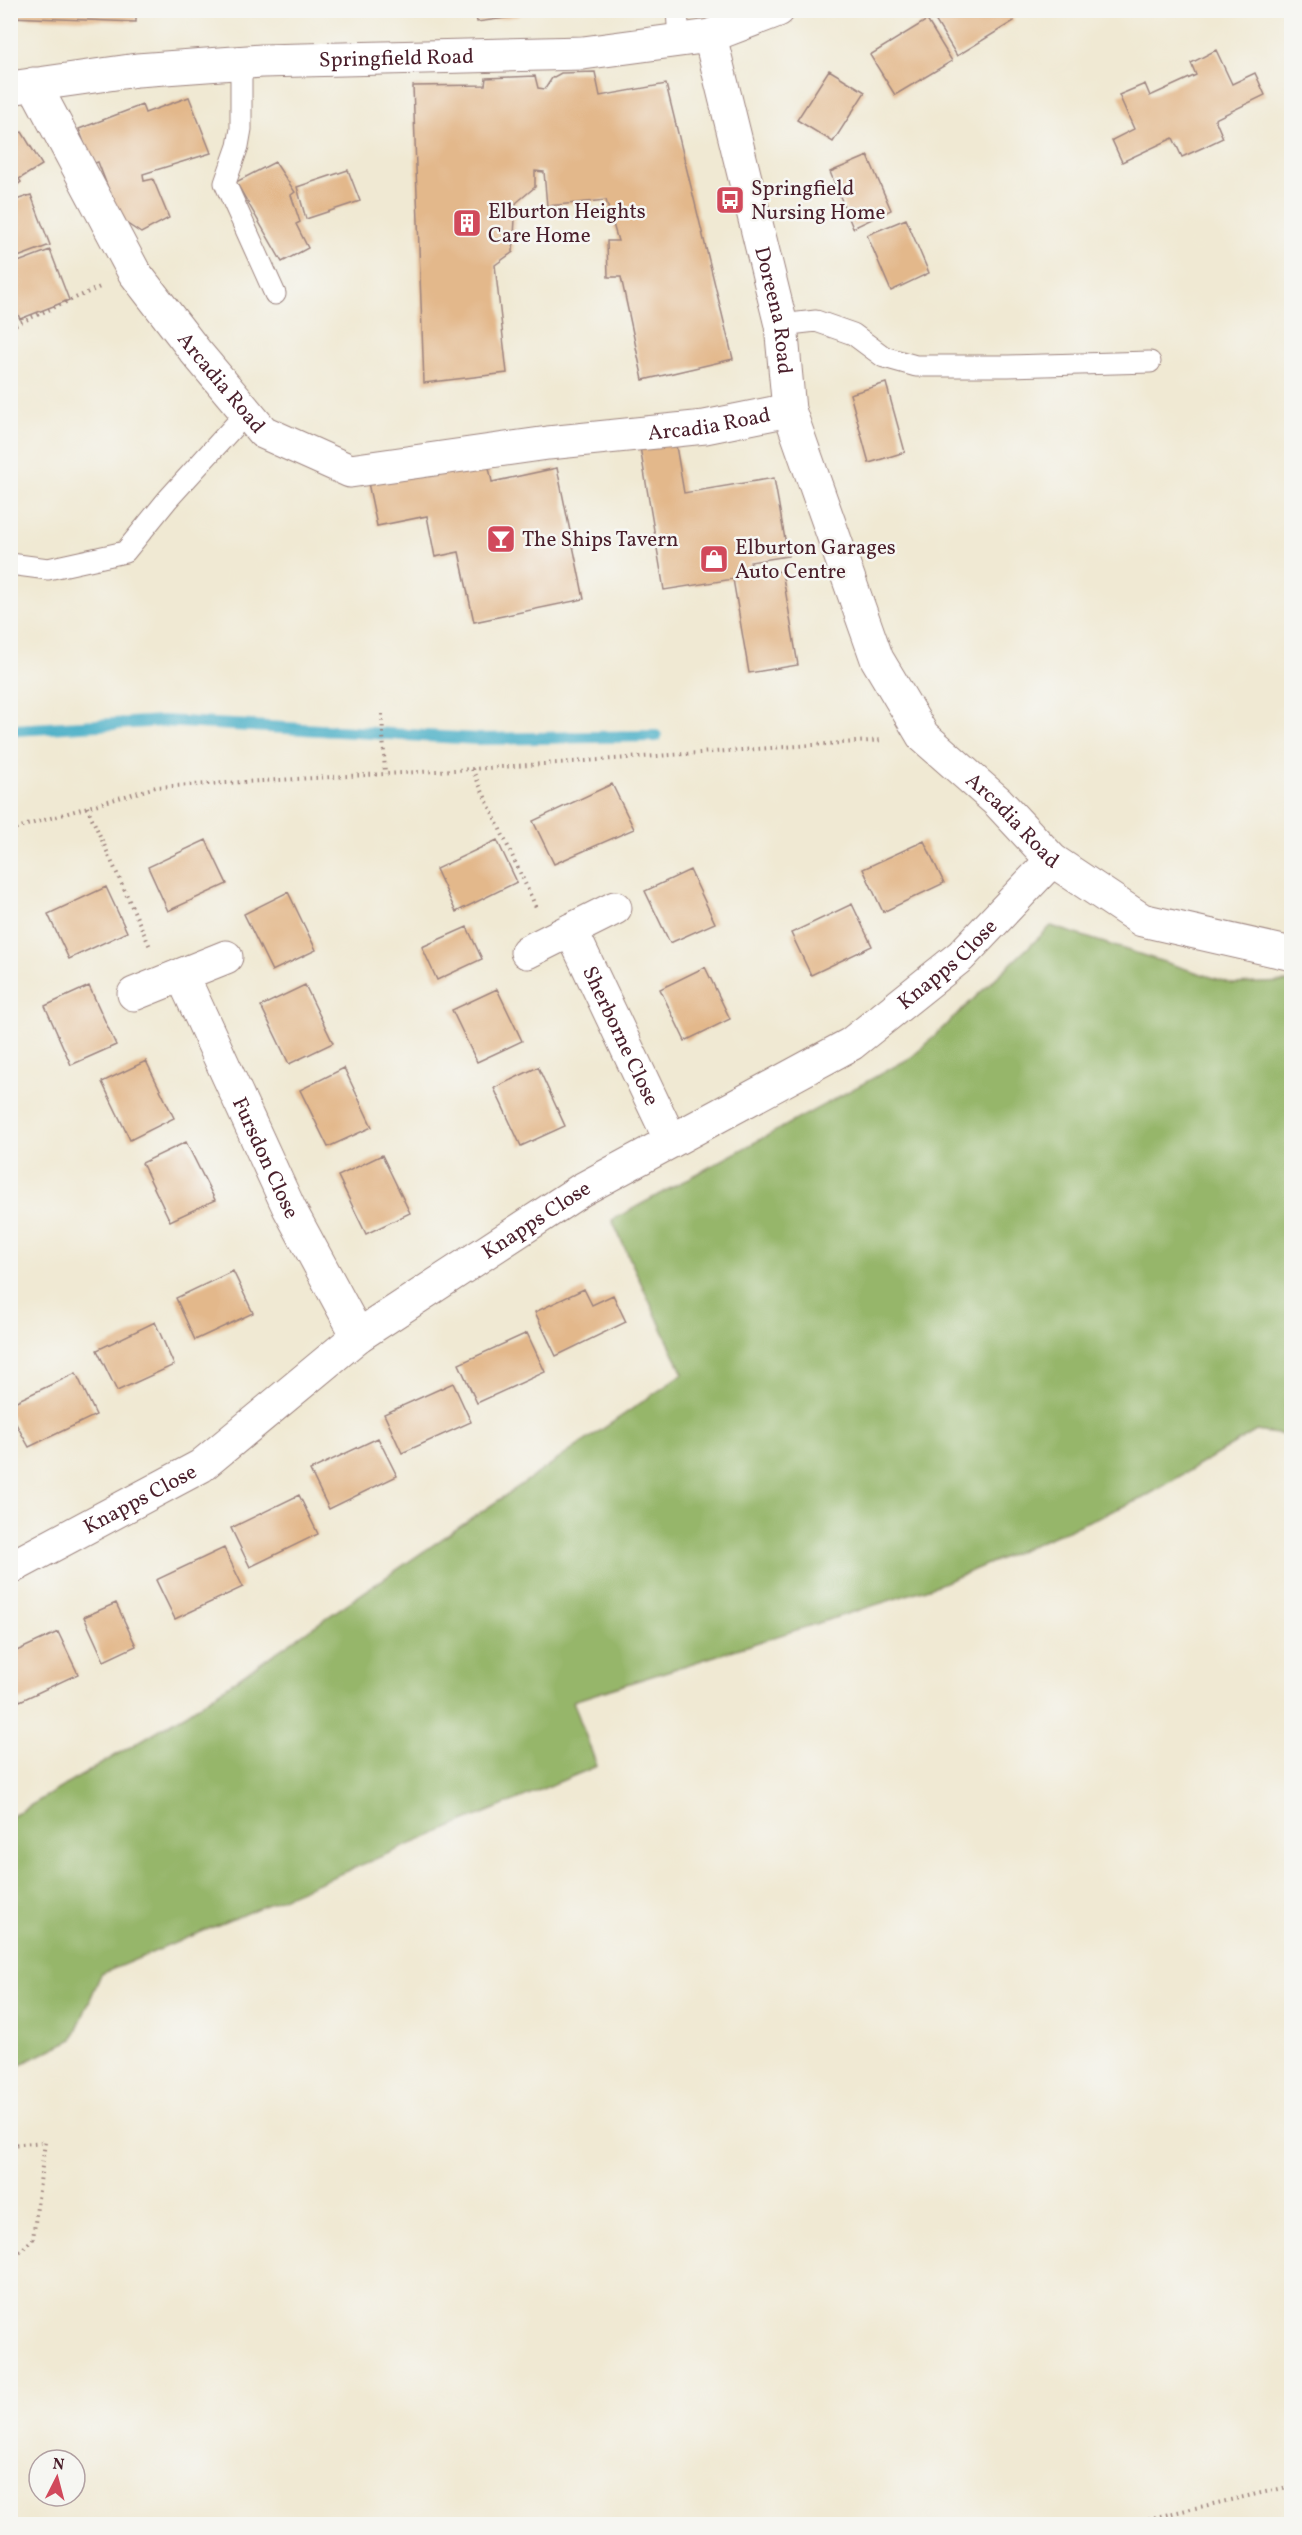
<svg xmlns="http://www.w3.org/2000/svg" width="1302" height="2535" viewBox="0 0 1302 2535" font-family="Vollkorn,serif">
<rect width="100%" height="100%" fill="#f6f6f2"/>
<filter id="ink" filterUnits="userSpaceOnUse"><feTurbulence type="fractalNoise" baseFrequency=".0167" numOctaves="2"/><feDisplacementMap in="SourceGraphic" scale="12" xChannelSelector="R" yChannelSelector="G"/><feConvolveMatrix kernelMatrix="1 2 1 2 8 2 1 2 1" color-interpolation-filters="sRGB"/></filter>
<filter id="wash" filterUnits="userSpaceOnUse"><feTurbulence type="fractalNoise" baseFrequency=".008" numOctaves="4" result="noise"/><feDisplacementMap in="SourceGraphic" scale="24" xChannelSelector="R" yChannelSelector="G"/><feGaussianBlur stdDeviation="1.35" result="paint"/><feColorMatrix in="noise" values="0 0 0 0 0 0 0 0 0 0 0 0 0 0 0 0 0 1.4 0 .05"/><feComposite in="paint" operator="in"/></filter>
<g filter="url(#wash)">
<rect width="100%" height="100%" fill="#f0e9d3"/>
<!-- forest -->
<path fill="#96b66a" stroke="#706a4a" stroke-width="1.5" d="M1051,926L1233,984L1291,982V1436L1256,1431L1143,1498L938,1585L573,1701L597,1766L101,1974L73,2039L11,2069V1817L186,1714L683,1374L612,1220L912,1057Z"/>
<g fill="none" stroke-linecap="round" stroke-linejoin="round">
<!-- stream -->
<path stroke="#46aec6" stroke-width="12" d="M15,730L163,721L478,739L656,736"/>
</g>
<g id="blocks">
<!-- building -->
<path fill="#e3b88b" d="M10,10H136V22L10,17Z
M475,10H519L520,16L477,22Z
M939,10H1008L1014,21L957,56L932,15Z
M927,20L952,61L895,95L870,55Z
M1216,50L1232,84L1255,73L1265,95L1215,119L1223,138L1204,147L1182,157L1173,138L1122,162L1112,140L1134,129L1119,95L1145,84L1150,96L1196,75L1191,63Z
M829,70L865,92L833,142L797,120Z
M595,72L600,96L666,84L733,359L643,380L621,277H608L607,241H618L606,200L547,206L544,172L535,171V187L516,203L513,252L495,265L507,373L424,383L413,86L485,85L486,78L535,76L538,88L545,89L552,78L561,73Z
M189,97L211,153L143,174L144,181L153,179L169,218L141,233L120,219L98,162L92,164L79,129L142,105L145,113Z
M22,132L42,165L19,179L21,182L10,190V135Z
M868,156L891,210L853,228L830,172Z
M275,162L295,192L291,195L300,222L296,224L308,248L282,262L236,182Z
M348,170L360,201L306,219L297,187Z
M31,195L50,245L10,260V202Z
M906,219L929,273L891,291L867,235Z
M50,250L69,300L20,319L10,296V265Z
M886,383L905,452L869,463L850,394Z
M675,440L684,493L774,478L788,556L750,562L752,575L782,571L798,665L749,673L733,579L664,590L640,447Z
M486,453L492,482L557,468L584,599L474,622L459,552L435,557L427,516L377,526L367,478Z
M612,784L634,829L554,864L533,821Z
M206,840L227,884L168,911L148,867Z
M497,840L517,882L456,912L436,869Z
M924,841L944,883L883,912L863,869Z
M690,870L715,923L670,943L645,891Z
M106,887L127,932L69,959L48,914Z
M288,892L316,950L272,971L244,914Z
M852,904L872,946L811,975L791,933Z
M467,927L482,959L437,980L422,947Z
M705,967L730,1019L685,1041L660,989Z
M305,985L333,1043L289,1064L261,1006Z
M89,986L116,1045L71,1065L45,1006Z
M497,989L522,1041L477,1062L452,1010Z
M146,1061L174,1118L130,1140L102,1082Z
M538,1067L565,1126L521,1146L494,1088Z
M344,1068L372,1127L328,1147L300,1090Z
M186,1142L215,1200L170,1221L142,1163Z
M382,1155L410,1213L366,1234L338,1176Z
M233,1271L253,1313L195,1340L176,1298Z
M584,1289L592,1305L613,1295L626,1322L556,1356L535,1312Z
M155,1322L174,1365L117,1391L97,1350Z
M527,1333L545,1372L477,1403L459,1364Z
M76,1373L96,1415L29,1447L10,1413V1404Z
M453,1383L471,1422L402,1453L384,1414Z
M378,1438L397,1476L329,1509L310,1470Z
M299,1495L318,1534L250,1567L231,1528Z
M224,1548L243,1587L175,1619L156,1580Z
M116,1603L136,1646L104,1661L84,1617Z
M58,1632L78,1674L20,1701L10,1680V1654Z"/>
</g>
</g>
<g filter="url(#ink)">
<use href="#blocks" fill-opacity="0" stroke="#9d847f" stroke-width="1.5"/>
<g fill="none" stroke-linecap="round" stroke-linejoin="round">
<!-- service casing -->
<g stroke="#9d847f" stroke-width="23">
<path id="service" d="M677,10L679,40
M241,62V129L238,146L225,183L275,294
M781,325L816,321L853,334L884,357L916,366H1008L1150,362
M10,564L48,569L125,552L168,499L247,412"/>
</g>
<!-- minor casing -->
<g stroke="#9d847f" stroke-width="35">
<g id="minor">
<path id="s1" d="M710,36L781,325L789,410L877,659L923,736L998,802L1052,860L1142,920L1292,954"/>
<path id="s2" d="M34,84L134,272L195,351L263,432L350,471L548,443L705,427L789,410"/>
<path id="s3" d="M571,930L671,1141"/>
<path d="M527,952L615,908"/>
<path id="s4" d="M182,975L289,1208L358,1336"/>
<path d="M134,994L226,957"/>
<path id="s5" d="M10,1568L201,1466L358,1336L581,1190L851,1044L961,956L1052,860"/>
</g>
</g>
<!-- tertiary casing -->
<g stroke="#9d847f" stroke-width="35">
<g id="tertiary">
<path id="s6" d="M10,88L137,70L262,61L583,53L710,36L778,10"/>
</g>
</g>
<!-- path -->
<path stroke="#9d847f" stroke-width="4" stroke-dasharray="1.5 4.5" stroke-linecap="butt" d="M450,10L453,20
M10,327L100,287
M382,714L385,774
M472,769L536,907
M87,807L151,949
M10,830L156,787L472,769L884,740
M10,2145L45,2142L33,2239L10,2261
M1125,2524L1292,2486"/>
<!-- service -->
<use href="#service" stroke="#fff" stroke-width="21"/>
<!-- minor -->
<use href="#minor" stroke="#fff" stroke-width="33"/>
<!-- tertiary -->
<use href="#tertiary" stroke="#fff" stroke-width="33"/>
</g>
</g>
<!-- icons -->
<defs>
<g id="bus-square" transform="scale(1.5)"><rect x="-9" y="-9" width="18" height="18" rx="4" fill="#d1495b" stroke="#f6f6f2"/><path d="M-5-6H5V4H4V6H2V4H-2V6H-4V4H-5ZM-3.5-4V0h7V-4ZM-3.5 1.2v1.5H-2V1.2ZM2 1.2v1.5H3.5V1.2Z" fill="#fff"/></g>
<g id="building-square" transform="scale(1.5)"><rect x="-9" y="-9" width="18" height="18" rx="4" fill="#d1495b" stroke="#f6f6f2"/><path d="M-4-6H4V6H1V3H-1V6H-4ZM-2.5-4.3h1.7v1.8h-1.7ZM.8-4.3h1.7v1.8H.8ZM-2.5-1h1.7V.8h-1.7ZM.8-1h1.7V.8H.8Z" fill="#fff"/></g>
<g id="bar-square" transform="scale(1.5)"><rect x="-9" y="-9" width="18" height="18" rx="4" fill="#d1495b" stroke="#f6f6f2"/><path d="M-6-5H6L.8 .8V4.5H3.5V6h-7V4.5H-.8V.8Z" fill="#fff"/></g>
<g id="shop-square" transform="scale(1.5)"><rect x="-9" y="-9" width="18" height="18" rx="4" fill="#d1495b" stroke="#f6f6f2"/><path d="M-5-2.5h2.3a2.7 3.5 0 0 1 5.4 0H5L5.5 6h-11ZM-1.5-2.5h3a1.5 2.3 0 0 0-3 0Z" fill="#fff"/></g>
</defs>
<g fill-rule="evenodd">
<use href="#bus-square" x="730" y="200"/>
<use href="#building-square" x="467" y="223"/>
<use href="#bar-square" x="501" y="539"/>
<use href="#shop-square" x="714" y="559"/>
</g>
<g text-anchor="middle" stroke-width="5" stroke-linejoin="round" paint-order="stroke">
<!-- street labels -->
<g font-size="21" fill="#4a1f2b" stroke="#f6f6f2">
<text dy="7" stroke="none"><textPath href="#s6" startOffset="388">Springfield Road</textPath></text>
<text dy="7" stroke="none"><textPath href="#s1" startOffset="282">Doreena Road</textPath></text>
<text dy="7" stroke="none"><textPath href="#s2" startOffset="354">Arcadia Road</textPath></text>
<text dy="7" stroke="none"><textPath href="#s2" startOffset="876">Arcadia Road</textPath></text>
<text dy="7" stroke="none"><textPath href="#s1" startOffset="860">Arcadia Road</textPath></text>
<text dy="7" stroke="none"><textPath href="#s5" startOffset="1119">Knapps Close</textPath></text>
<text dy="7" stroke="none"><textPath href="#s3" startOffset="117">Sherborne Close</textPath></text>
<text dy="7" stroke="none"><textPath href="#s4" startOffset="201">Fursdon Close</textPath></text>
<text dy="7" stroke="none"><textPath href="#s5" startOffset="633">Knapps Close</textPath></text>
<text dy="7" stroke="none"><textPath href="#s5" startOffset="147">Knapps Close</textPath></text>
</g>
<!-- poi labels -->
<g font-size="21" fill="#4a1f2b" stroke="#f6f6f2" text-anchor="start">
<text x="751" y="195">Springfield<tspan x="751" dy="24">Nursing Home</tspan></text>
<text x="488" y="218">Elburton Heights<tspan x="488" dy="24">Care Home</tspan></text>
<text x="522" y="546">The Ships Tavern</text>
<text x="735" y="554">Elburton Garages<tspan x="735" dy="24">Auto Centre</tspan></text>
</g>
</g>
<!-- margin -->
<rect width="1302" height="2535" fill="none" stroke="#f6f6f2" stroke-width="36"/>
<!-- north arrow -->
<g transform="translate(57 2478) rotate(6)"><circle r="28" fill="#f6f6f2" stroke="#b1a0a2" stroke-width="1.5"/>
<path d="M0-4.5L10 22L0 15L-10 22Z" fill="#d1495b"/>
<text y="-9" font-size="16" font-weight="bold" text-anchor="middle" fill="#4a1f2b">N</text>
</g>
</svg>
